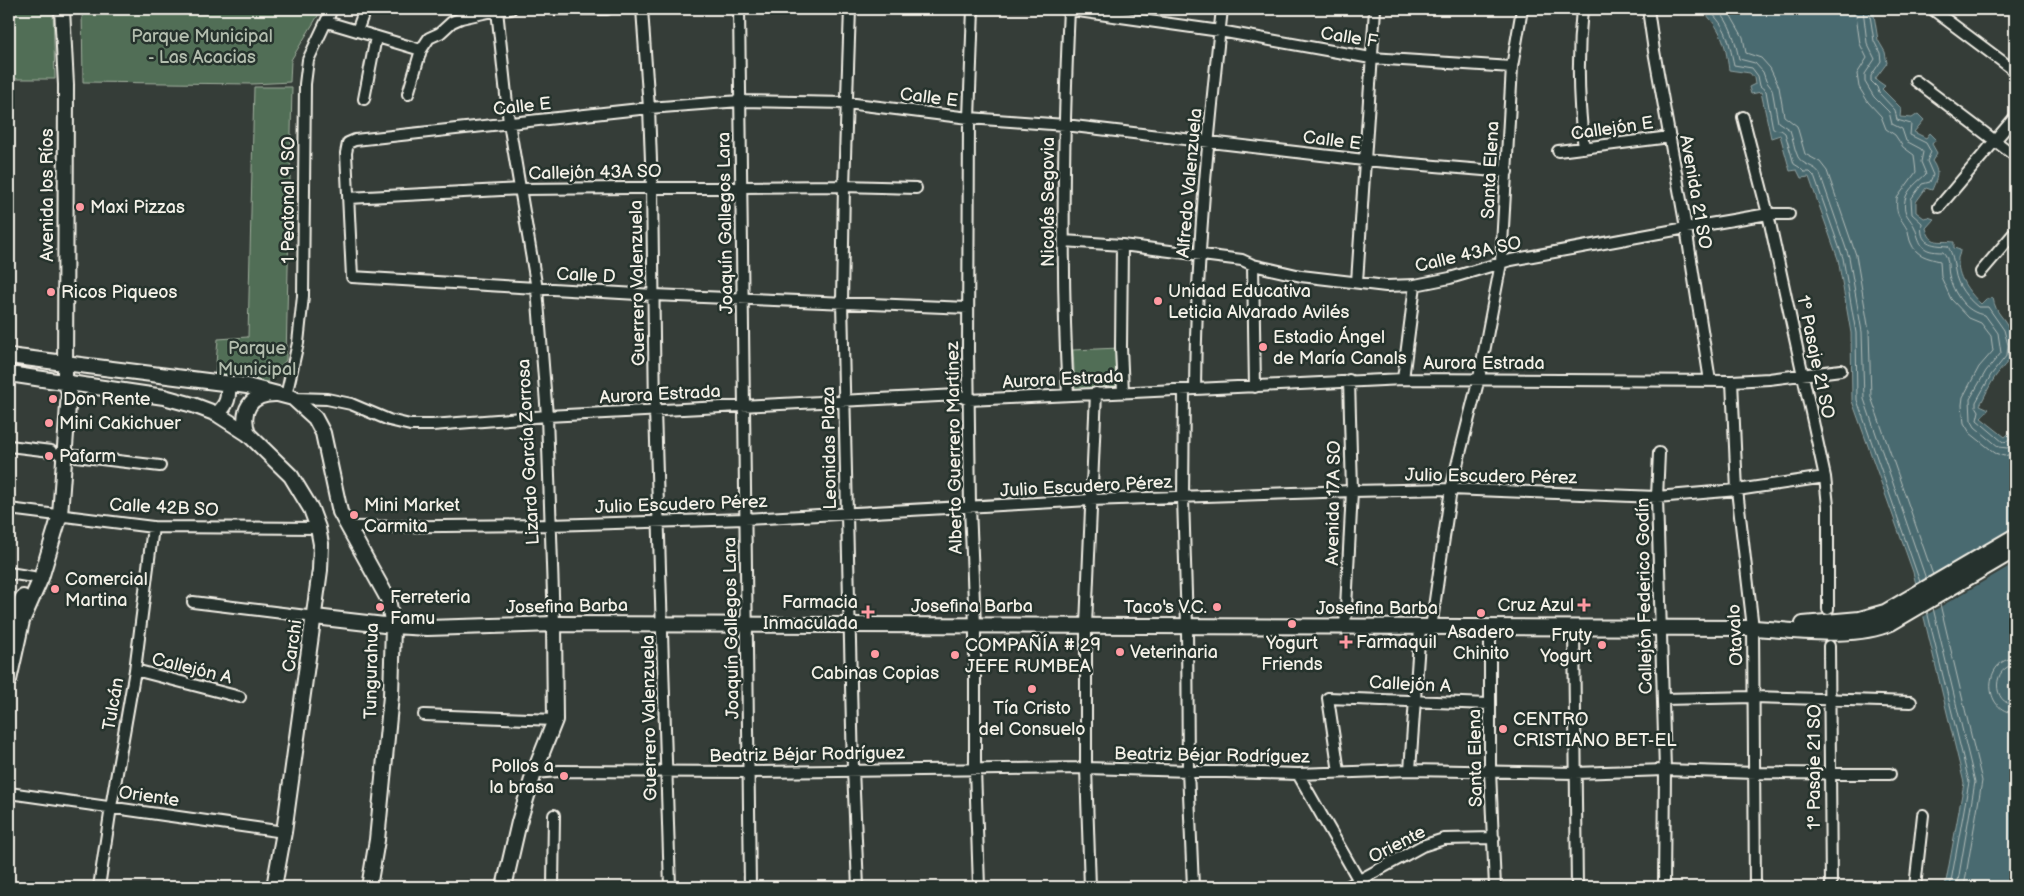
<svg xmlns="http://www.w3.org/2000/svg" width="2024" height="896" viewBox="0 0 2024 896" font-family="'Balsamiq Sans',sans-serif">
<rect width="100%" height="100%" fill="#353d38"/>
<filter id="ink" filterUnits="userSpaceOnUse"><feTurbulence type="fractalNoise" baseFrequency=".02" numOctaves="2"/><feDisplacementMap in="SourceGraphic" scale="10" xChannelSelector="R" yChannelSelector="G"/><feConvolveMatrix kernelMatrix="1 2 1 2 8 2 1 2 1" color-interpolation-filters="sRGB"/></filter>
<g filter="url(#ink)">
<!-- green -->
<path fill="#516e56" stroke="#a2b09f" d="M9,9H53L55,79H9Z
M82,9H322L291,60L290,82L252,84L83,82Z
M254,87H292L286,360L267,382L215,376L218,339L248,337Z
M1119,348L1120,386L1075,389L1073,350Z"/>
<!-- water -->
<path fill="#4a6a70" stroke="#8ea0a0" d="M1701,9H1873L1878,40L1885,52L1887,63L1875,79L1885,86L1882,89L1901,108L1900,117L1912,118L1918,114L1924,120L1914,132L1926,138L1930,133L1936,139L1932,144L1937,153L1932,161C1940,172 1937,178 1932,190L1926,188L1916,202V212L1924,218L1928,217L1934,219L1926,228C1931,246 1939,240 1954,242V248L1960,250C1960,253 1959,255 1958,258C1957,277 1968,291 1981,304L1986,299L1993,298C1996,315 2004,316 2009,329C2020,356 2009,358 1995,377C1989,386 1985,396 1980,405L1989,409L1981,418L2005,437L2014,429L2015,431V675L2010,682L2008,687L2015,696V887H1945L1964,783L1913,572L1852,401L1851,333L1838,259L1809,177L1801,178L1797,170L1790,171L1780,135L1771,138L1761,92L1751,94L1749,87L1755,84L1754,78L1750,73L1729,70C1725,41 1722,30 1701,9Z"/>
<!-- pier -->
<path fill="#353d38" d="M2015,527V563L1921,618L1914,586Z"/>
<g fill="none" stroke-linecap="round" stroke-linejoin="round">
<!-- shore -->
<path stroke="#b0bbb8" stroke-width="1" d="M1708,9C1728,29 1728,38 1734,65L1752,68L1758,76L1760,86L1766,91L1773,129L1781,130L1785,133L1794,164L1799,167L1804,172H1810L1814,176L1843,258L1856,333L1857,400L1920,582
M1717,9C1731,23 1735,40 1739,59L1755,63L1763,72L1766,81L1772,89L1778,122L1790,130C1793,138 1794,149 1798,157C1803,166 1815,165 1820,174L1849,257L1862,332L1864,399L1926,579
M1727,9L1743,37L1746,53L1761,58L1770,68L1779,87L1784,116L1797,126L1805,154L1820,162L1827,171L1856,255L1869,331L1871,397L1933,575
M1855,9L1860,44L1867,58L1857,74L1859,87L1868,102L1881,116L1886,129L1895,135L1903,147L1914,155L1916,172L1897,198C1895,217 1901,217 1908,231C1909,235 1909,239 1911,243C1916,256 1928,258 1940,261L1941,277L1951,299L1969,318L1981,323L1991,336L1993,351L1979,367L1963,397L1962,405L1964,423L1970,433L1995,453L2004,456L2015,453
M1863,9L1867,43L1875,59L1865,74V82L1874,97L1889,112L1892,124L1902,129L1906,141L1921,149L1923,152L1921,162L1926,174C1919,181 1907,189 1905,200C1902,215 1911,218 1915,228C1921,246 1921,252 1943,252C1950,259 1947,267 1949,275C1953,293 1966,313 1985,315L1998,333L2001,353L1986,371L1970,399L1971,420L1975,427L1999,447L2007,448L2015,444
M1869,9L1874,41L1880,53L1881,61L1871,76V81L1877,87L1879,93L1895,110L1897,120L1911,124L1910,135L1926,143L1931,152L1927,161L1933,175L1930,182L1922,184L1911,199L1912,214L1922,223C1919,244 1931,245 1948,246C1953,256 1953,259 1955,271C1957,286 1967,298 1978,307H1988L2004,330L2008,345L2007,355L1991,375L1976,402V406L1979,411L1977,420L2003,442L2008,441L2015,435
M1940,604L1982,781L1964,887
M1933,608L1975,782L1957,887
M1927,611L1969,782L1950,887
M2015,658C1983,659 1982,712 2015,713
M2015,665C1992,666 1991,704 2015,705"/>
<!-- street casing -->
<g stroke="#f4f1e8" stroke-width="14">
<path id="street" d="M552,9H607
M642,9L649,108L652,187L655,410L670,887
M739,9L750,887
M850,9L844,186L842,302L853,769L858,887
M973,9L969,118L968,349L970,507L975,625V769L979,887
M1064,9L1220,31L1371,58L1512,67
M1582,9C1577,56 1578,101 1584,148
M1648,9L1654,51L1686,228L1710,381
M1932,9L2015,71
M497,10L509,123L537,289L547,416L554,624
M327,22L421,50
M357,31L365,9
M1916,81L2015,156
M408,94L421,50L429,38L440,33L452,22L461,18L497,10L511,9
M364,99L376,37
M1743,117L1768,214L1825,477L1828,506V609
M1558,151L1670,137
M348,198L521,189L844,186L916,188
M1939,207L2015,117
M1064,241L1122,245L1242,260L1253,265L1301,276L1386,286L1415,285L1450,278L1511,260L1686,228L1768,214H1789
M1122,245L1121,347L1123,392
M1253,265L1255,387
M1981,272L2015,232
M1357,282L1375,9
M968,308L654,295L352,277L346,153L348,143L355,140L649,108L740,101L847,103L969,118L1065,125L1364,160L1507,172
M1403,379L1415,285
M1732,381L1737,490L1753,628L1755,887
M1195,389C1196,262 1208,135 1222,9
M1184,390L1183,498L1187,625L1188,770L1193,887
M1068,395C1061,267 1063,137 1069,9
M286,396L298,343L303,296L305,84L308,60L332,9
M293,398L327,399L351,404L389,420L410,425H432L547,416L958,395L969,400L1403,379L1732,381L1769,379L1841,370
M9,446L51,451
M1659,453L1657,497L1665,770L1664,887
M59,454L160,466
M9,509L153,527L318,528
M347,527L550,525L745,519L1090,500L1352,491L1451,489L1657,497L1737,490L1825,477
M9,573L33,577
M193,602L315,617
M1345,627L1352,491L1349,380
M1431,628L1451,489L1479,378L1501,263L1512,67L1522,9
M1490,628V771L1495,887
M1574,629L1577,887
M1829,646L1831,887
M135,670L240,697
M1663,699L1754,697L1911,702
M424,715L555,720
M1410,770L1420,628
M1339,772L1328,698L1489,704
M534,773L559,771L749,772L1086,768L1298,774L1410,770L1575,773L1665,770L1756,773L1890,774
M1298,774L1362,886
M9,793L284,832
M99,887L111,807L135,670L153,527
M553,887L554,815
M1090,887L1086,768V625L1096,393
M1347,887L1422,846L1444,839L1494,838
M1915,887L1923,815"/>
</g>
<!-- secondary casing -->
<g stroke="#f4f1e8" stroke-width="18">
<path id="secondary" d="M9,356L247,386L293,398L315,418L323,433L340,512L388,599L393,626L391,696L377,840L369,887
M9,374L164,397L193,405L217,414L248,434L291,476L311,509L318,528L321,544L320,570L284,832L274,887
M217,414C227,405 230,397 227,383
M248,434C240,411 250,394 275,394
M315,617L393,626L427,628L554,624L1753,628C1795,630 1852,640 1891,623L2015,550
M1803,624L1860,619L1885,612L2015,536
M9,638L13,618L23,597
M9,680L22,621L41,578L60,515L69,392L65,382L66,85L62,9
M504,887L519,822L534,773L555,720L554,624"/>
</g>
<!-- street -->
<use href="#street" stroke="#26332d" stroke-width="10"/>
<!-- secondary -->
<use href="#secondary" stroke="#26332d" stroke-width="14"/>
</g>
</g>
<!-- markers -->
<g fill="#ff9aa2" stroke="#26332d" stroke-width="2">
<circle cx="80" cy="207" r="5"/>
<circle cx="51" cy="292" r="5"/>
<circle cx="1158" cy="301" r="5"/>
<circle cx="1263" cy="347" r="5"/>
<circle cx="53" cy="399" r="5"/>
<circle cx="49" cy="423" r="5"/>
<circle cx="49" cy="456" r="5"/>
<circle cx="354" cy="515" r="5"/>
<circle cx="55" cy="589" r="5"/>
<path d="M1581.5 597.5h5v5h5v5h-5v5h-5v-5h-5v-5h5z"/>
<circle cx="380" cy="607" r="5"/>
<circle cx="1217" cy="607" r="5"/>
<path d="M865.5 604.5h5v5h5v5h-5v5h-5v-5h-5v-5h5z"/>
<circle cx="1481" cy="613" r="5"/>
<circle cx="1292" cy="624" r="5"/>
<path d="M1343.5 634.5h5v5h5v5h-5v5h-5v-5h-5v-5h5z"/>
<circle cx="1602" cy="645" r="5"/>
<circle cx="1120" cy="652" r="5"/>
<circle cx="875" cy="654" r="5"/>
<circle cx="955" cy="655" r="5"/>
<circle cx="1032" cy="689" r="5"/>
<circle cx="1503" cy="729" r="5"/>
<circle cx="564" cy="776" r="5"/>
</g>
<g text-anchor="middle" stroke-width="5" stroke-linejoin="round" paint-order="stroke">
<!-- park labels -->
<g font-size="18" fill="#b3bdae" stroke="#26332d">
<text x="202" y="42">Parque Municipal<tspan x="202" dy="21">- Las Acacias</tspan></text>
<text x="257" y="354">Parque<tspan x="257" dy="21">Municipal</tspan></text>
</g>
<!-- street labels -->
<g font-size="18" fill="#f4f1e8" stroke="#26332d">
<text transform="translate(1349 37) rotate(9)" y="6">Calle F</text>
<text transform="translate(929 97) rotate(7)" y="6">Calle E</text>
<text transform="translate(522 106) rotate(-6)" y="6">Calle E</text>
<text transform="translate(1612 128) rotate(-8)" y="6">Callejón E</text>
<text transform="translate(1332 140) rotate(7)" y="6">Calle E</text>
<text transform="translate(1490 170) rotate(-87)" y="6">Santa Elena</text>
<text transform="translate(595 172) rotate(-1)" y="6">Callejón 43A SO</text>
<text transform="translate(1189 183) rotate(-85)" y="6">Alfredo Valenzuela</text>
<text transform="translate(1696 192) rotate(80)" y="6">Avenida 21 SO</text>
<text transform="translate(47 195) rotate(-90)" y="6">Avenida los Ríos</text>
<text transform="translate(288 200) rotate(-90)" y="6">1 Peatonal 9 SO</text>
<text transform="translate(1048 202) rotate(-90)" y="6">Nicolás Segovia</text>
<text transform="translate(725 223) rotate(-91)" y="6">Joaquín Gallegos Lara</text>
<text transform="translate(1468 254) rotate(-13)" y="6">Calle 43A SO</text>
<text transform="translate(586 275) rotate(3)" y="6">Calle D</text>
<text transform="translate(637 283) rotate(-91)" y="6">Guerrero Valenzuela</text>
<text transform="translate(1816 357) rotate(78)" y="6">1º Pasaje 21 SO</text>
<text x="1484" y="369">Aurora Estrada</text>
<text transform="translate(1063 379) rotate(-3)" y="6">Aurora Estrada</text>
<text transform="translate(660 394) rotate(-3)" y="6">Aurora Estrada</text>
<text transform="translate(829 448) rotate(-91)" y="6">Leonidas Plaza</text>
<text transform="translate(954 448) rotate(-91)" y="6">Alberto Guerrero Martínez</text>
<text transform="translate(528 452) rotate(-93)" y="6">Lizardo García Zorrosa</text>
<text transform="translate(1491 476) rotate(1)" y="6">Julio Escudero Pérez</text>
<text transform="translate(1086 486) rotate(-3)" y="6">Julio Escudero Pérez</text>
<text transform="translate(1333 503) rotate(-89)" y="6">Avenida 17A SO</text>
<text transform="translate(681 504) rotate(-2)" y="6">Julio Escudero Pérez</text>
<text transform="translate(164 507) rotate(3)" y="6">Calle 42B SO</text>
<text transform="translate(1644 596) rotate(-91)" y="6">Callejón Federico Godín</text>
<text transform="translate(567 606) rotate(-1)" y="6">Josefina Barba</text>
<text x="972" y="612">Josefina Barba</text>
<text x="1377" y="614">Josefina Barba</text>
<text transform="translate(731 628) rotate(-91)" y="6">Joaquín Gallegos Lara</text>
<text transform="translate(1735 635) rotate(-93)" y="6">Otavalo</text>
<text transform="translate(292 646) rotate(-82)" y="6">Carchi</text>
<text transform="translate(192 668) rotate(14)" y="6">Callejón A</text>
<text transform="translate(371 671) rotate(-89)" y="6">Tungurahua</text>
<text transform="translate(1410 684) rotate(3)" y="6">Callejón A</text>
<text transform="translate(113 704) rotate(-80)" y="6">Tulcán</text>
<text transform="translate(649 718) rotate(-91)" y="6">Guerrero Valenzuela</text>
<text transform="translate(807 754) rotate(-1)" y="6">Beatriz Béjar Rodríguez</text>
<text transform="translate(1212 755) rotate(1)" y="6">Beatriz Béjar Rodríguez</text>
<text transform="translate(1475 758) rotate(-91)" y="6">Santa Elena</text>
<text transform="translate(1814 767) rotate(-90)" y="6">1º Pasaje 21 SO</text>
<text transform="translate(149 796) rotate(8)" y="6">Oriente</text>
<text transform="translate(1397 844) rotate(-27)" y="6">Oriente</text>
</g>
<!-- poi labels -->
<g font-size="18" fill="#f4f1e8" stroke="#26332d" text-anchor="start">
<text x="90" y="213">Maxi Pizzas</text>
<text x="1168" y="297">Unidad Educativa<tspan x="1168" dy="21">Leticia Alvarado Avilés</tspan></text>
<text x="61" y="298">Ricos Piqueos</text>
<text x="1273" y="343">Estadio Ángel<tspan x="1273" dy="21">de María Canals</tspan></text>
<text x="63" y="405">Don Rente</text>
<text x="59" y="429">Mini Cakichuer</text>
<text x="59" y="462">Pafarm</text>
<text x="364" y="511">Mini Market<tspan x="364" dy="21">Carmita</tspan></text>
<text x="65" y="585">Comercial<tspan x="65" dy="21">Martina</tspan></text>
<text x="390" y="603">Ferreteria<tspan x="390" dy="21">Famu</tspan></text>
<text x="858" y="608" text-anchor="end">Farmacia<tspan x="858" dy="21">Inmaculada</tspan></text>
<text x="1574" y="611" text-anchor="end">Cruz Azul</text>
<text x="1207" y="613" text-anchor="end">Taco's V.C.</text>
<text x="1481" y="638" text-anchor="middle">Asadero<tspan x="1481" dy="21">Chinito</tspan></text>
<text x="1592" y="641" text-anchor="end">Fruty<tspan x="1592" dy="21">Yogurt</tspan></text>
<text x="1356" y="648">Farmaquil</text>
<text x="1292" y="649" text-anchor="middle">Yogurt<tspan x="1292" dy="21">Friends</tspan></text>
<text x="965" y="651">COMPAÑÍA # 29<tspan x="965" dy="21">JEFE RUMBEA</tspan></text>
<text x="1130" y="658">Veterinaria</text>
<text x="875" y="679" text-anchor="middle">Cabinas Copias</text>
<text x="1032" y="714" text-anchor="middle">Tía Cristo<tspan x="1032" dy="21">del Consuelo</tspan></text>
<text x="1513" y="725">CENTRO<tspan x="1513" dy="21">CRISTIANO BET-EL</tspan></text>
<text x="554" y="772" text-anchor="end">Pollos a<tspan x="554" dy="21">la brasa</tspan></text>
</g>
</g>
<!-- margin -->
<rect width="2024" height="896" fill="none" stroke="#26332d" stroke-width="30"/>
<rect x="15" y="15" width="1994" height="866" fill="none" stroke="#f4f1e8" stroke-width="2" filter="url(#ink)"/>
</svg>
